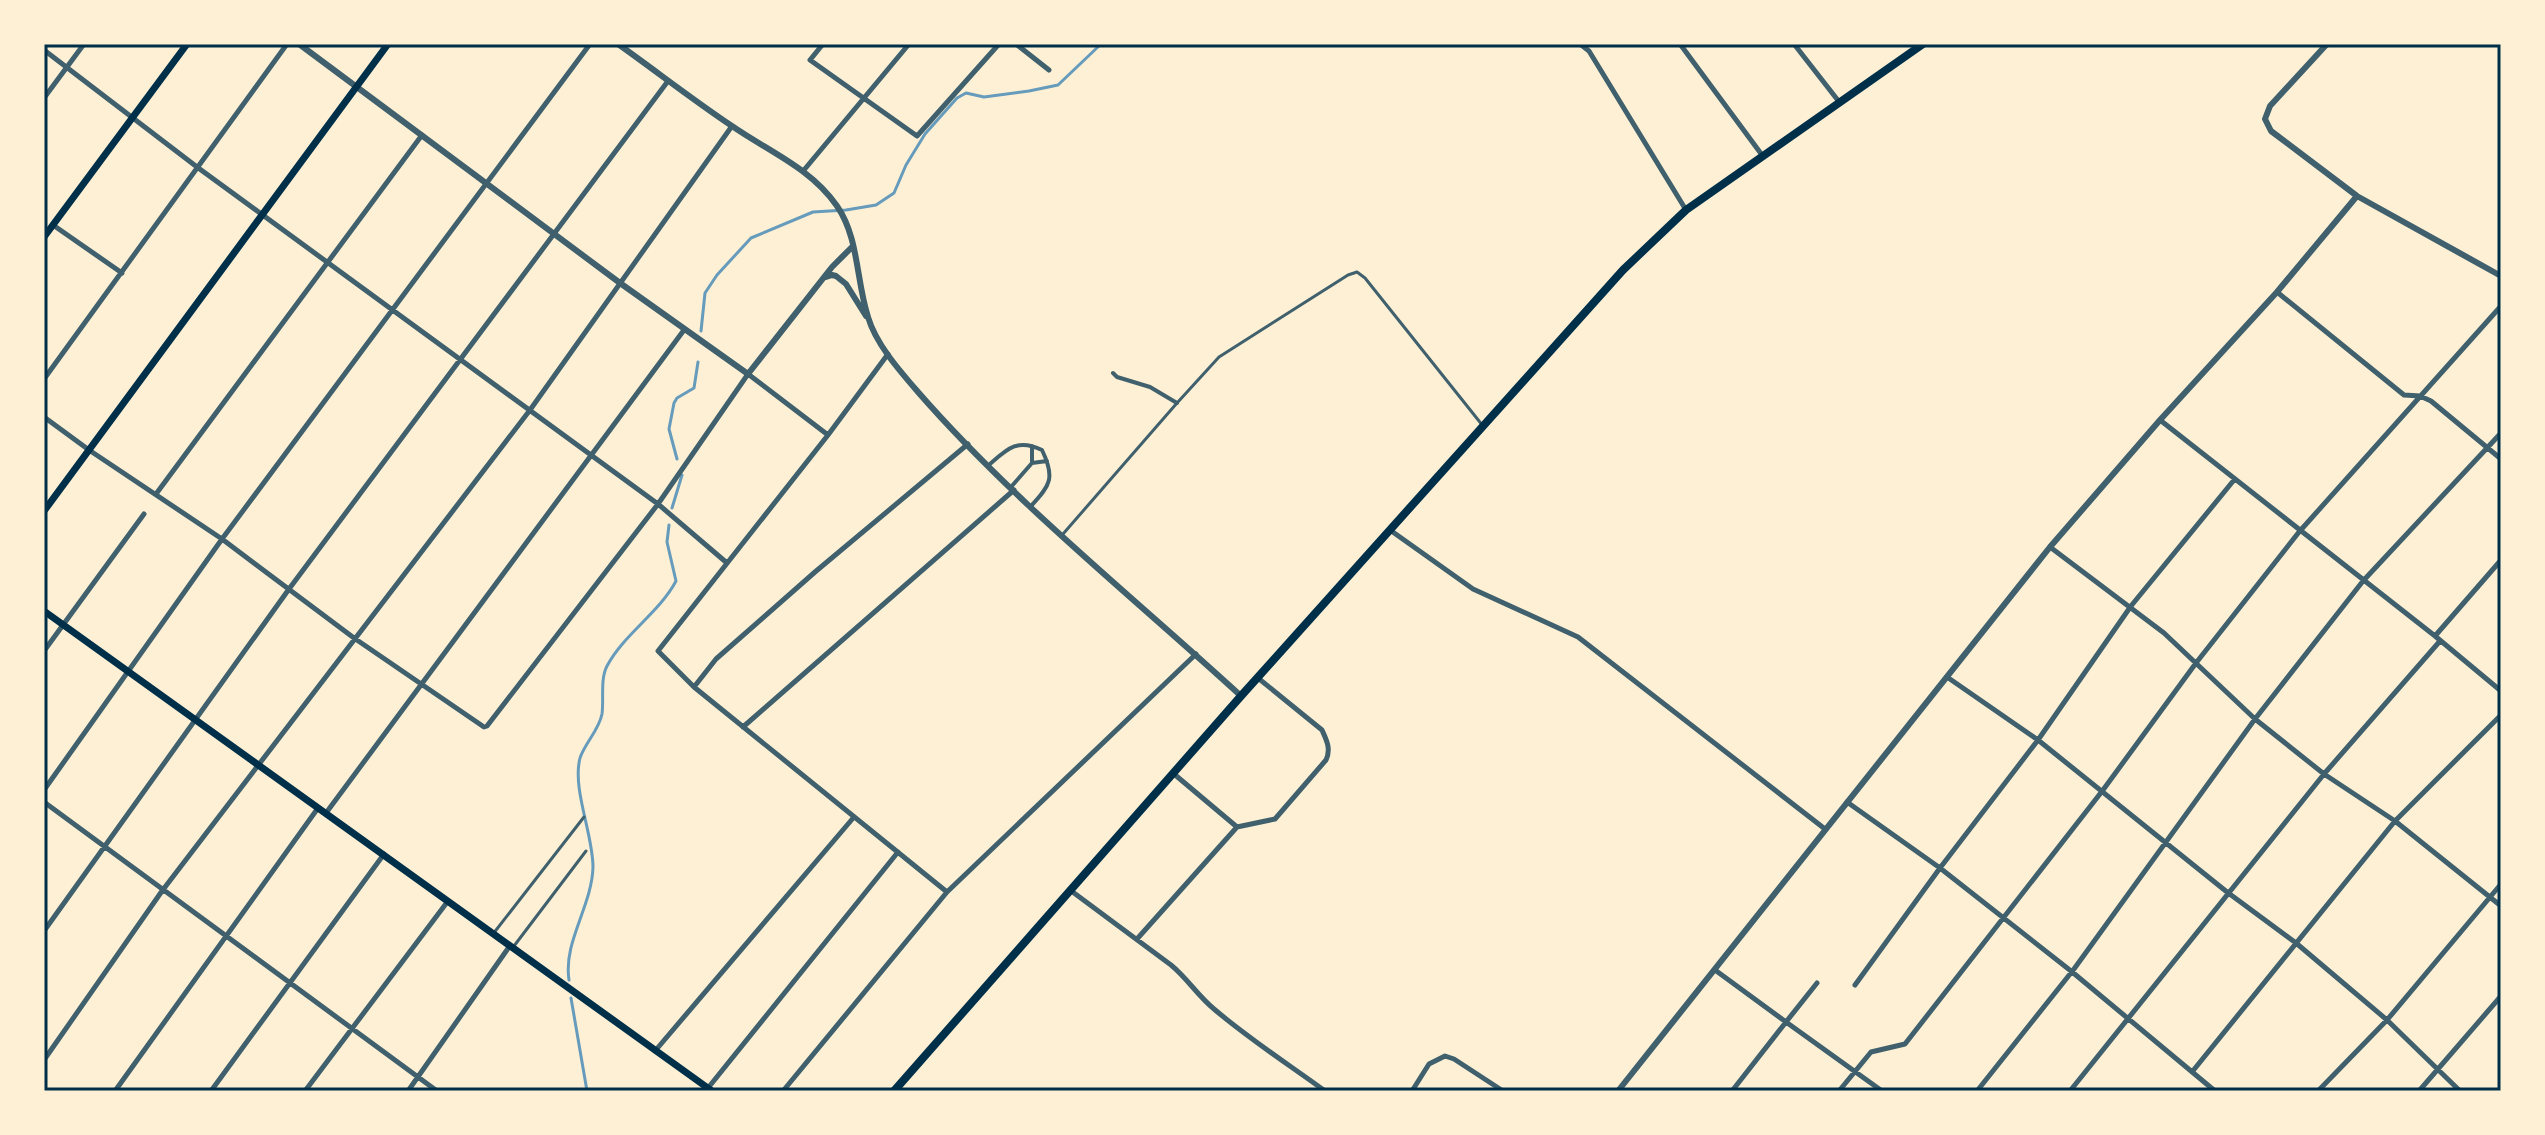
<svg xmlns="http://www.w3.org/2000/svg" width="2545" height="1135" viewBox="0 0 2545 1135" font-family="Commissioner,sans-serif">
<rect width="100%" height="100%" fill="#fdf0d5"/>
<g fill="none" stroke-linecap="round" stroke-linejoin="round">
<!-- stream -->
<path stroke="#669bbc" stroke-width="3" d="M701,331L705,293L717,275L751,238L813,212L846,210L876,205L894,193L906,165L925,134L957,98L966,93L984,97L1029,91L1058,85L1101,44
M677,459L669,429L674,403L677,398L694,388L698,362
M672,508L682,475
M569,980C563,942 592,906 593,867C593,834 572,789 580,758C585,743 599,730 602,714C604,700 600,679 607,666C624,634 659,613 676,581L667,542L669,525
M571,998L587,1091"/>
<!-- service -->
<path stroke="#3f606c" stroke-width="3" d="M1063,534L1177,403L1219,357L1348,275L1357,272L1365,278L1483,426
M493,934L584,817
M514,946L586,851"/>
<!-- pedestrian -->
<path stroke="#3f606c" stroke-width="4" d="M1113,373L1117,377L1150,387L1177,403
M1032,463V446
M989,465C1007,449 1017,438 1042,450C1055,477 1051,485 1031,506
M1011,487L1032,463L1047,461"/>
<!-- minor -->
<path stroke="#3f606c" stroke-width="5" d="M823,44L810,60L917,136L999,44
M1016,44L1049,70
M1580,44L1589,51L1686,210
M1680,44L1762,155
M1794,44L1840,103
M44,50L197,167L658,504L727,563
M44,98L84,44
M804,170L909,44
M53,225L122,273
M2277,292L2404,395L2420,396L2431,401L2501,459
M888,354L828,435L658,651L694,687L947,892
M44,379L287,44
M44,417L89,450L222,539L354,638L484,727L487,726L658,504L748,374L828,435
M2160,420L2435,636L2501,691
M156,494L422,135
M1390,530L1473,589L1578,637L1825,829
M2050,547L2164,633L2255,719L2324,774L2395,821L2501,906
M2435,636L2501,560
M44,651L144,514
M1947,677L2038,740L2227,892L2296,943L2387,1020L2460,1091
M694,687L716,659L815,572L968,444
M743,727L1014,490
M44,790L222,539L590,44
M44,802L437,1091
M1847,802L1940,868L2071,971L2215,1091
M326,813L684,330
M1237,827L1275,819L1326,760C1331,749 1327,741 1322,730L1258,678
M1070,890L1171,965C1187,978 1198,996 1214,1009C1249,1039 1288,1064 1325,1091
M44,931L289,589L668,81
M1137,939L1237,827L1174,774
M1715,970L1786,1022L1732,1091
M1817,983L1786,1022L1882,1091
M1855,985L1940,868L2038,740L2131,606L2234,480
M655,1051L854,817
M44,1060L162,891L530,410L732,126
M2192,1072L2395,821L2501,715
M708,1088L898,852
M115,1091L318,808
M211,1091L384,854
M305,1091L448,901
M408,1091L509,947
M783,1091L947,892L1196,654
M1412,1091L1429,1064L1445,1056L1454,1059L1503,1091
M1839,1091L1871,1052L1905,1044L2103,790L2196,663L2299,532L2501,306
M1977,1091L2074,969L2255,719L2363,581L2501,433
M2070,1091L2324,774L2440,641
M2318,1091L2387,1020L2501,884
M2419,1091L2501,996"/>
<!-- tertiary -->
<path stroke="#3f606c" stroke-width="6" d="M299,44L620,283L748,374L832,267L853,246
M618,44C656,71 693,100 732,126C768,151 811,168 837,206C859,238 856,280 868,317C876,344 899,370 918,392C1015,503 1132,596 1241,696
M2327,44L2270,106L2265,119L2271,131L2357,196L2501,276
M826,277L832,275L836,276L846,284L866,316
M1618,1091L2050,547L2160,420L2277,292L2357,196"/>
<!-- secondary -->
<path stroke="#003049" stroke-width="7" d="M44,237L187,44
M44,511L388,44
M44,611L712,1091"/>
<!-- primary -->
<path stroke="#003049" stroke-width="8" d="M894,1091L1241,696L1623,270L1686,210L1923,44"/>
</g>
<!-- border -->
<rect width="2545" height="1135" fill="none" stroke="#fdf0d5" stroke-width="92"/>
<rect x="46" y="46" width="2453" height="1043" fill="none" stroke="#003049" stroke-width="3"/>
</svg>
